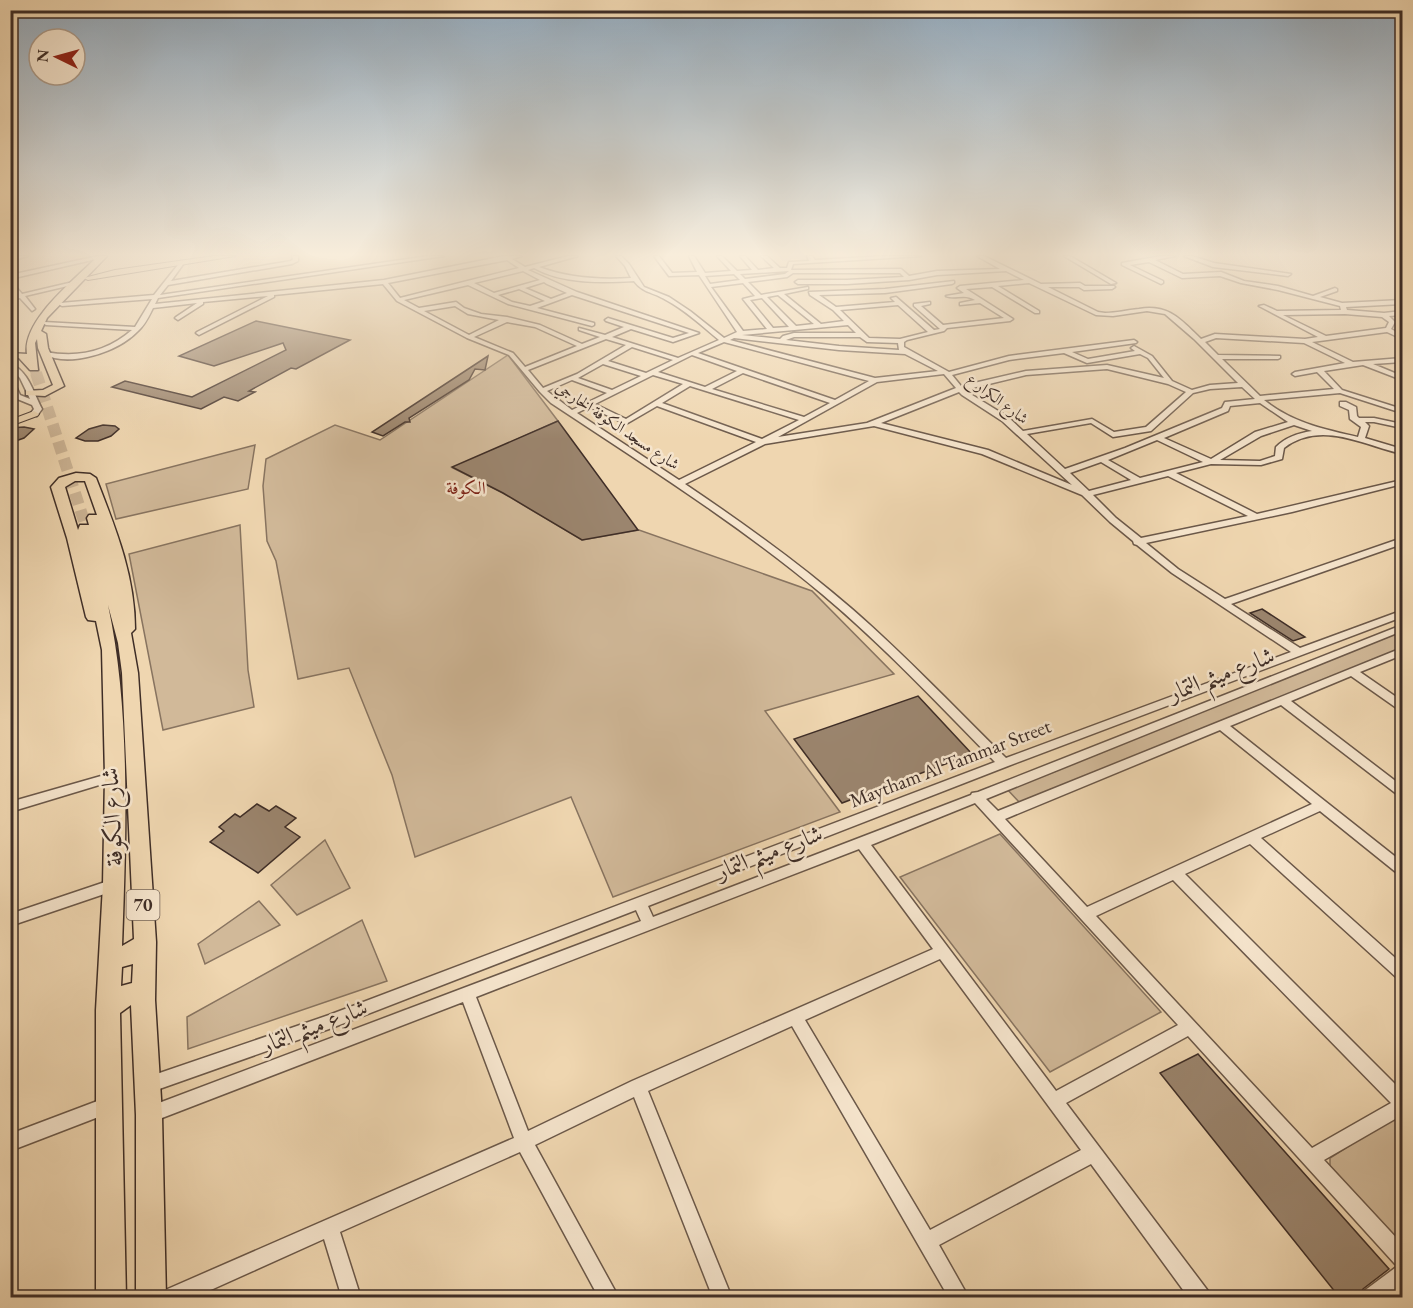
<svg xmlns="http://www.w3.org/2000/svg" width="1413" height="1308" viewBox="0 0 1413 1308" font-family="'EB Garamond',Amiri,serif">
<rect width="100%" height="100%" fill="#efd6b0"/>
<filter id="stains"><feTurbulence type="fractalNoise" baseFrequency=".00333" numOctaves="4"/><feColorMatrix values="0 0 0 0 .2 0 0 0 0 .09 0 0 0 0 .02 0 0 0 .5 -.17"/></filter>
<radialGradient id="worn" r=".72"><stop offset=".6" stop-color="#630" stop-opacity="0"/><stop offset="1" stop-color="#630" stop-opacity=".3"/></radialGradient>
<!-- green -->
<path fill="#d1b999" stroke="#887460" stroke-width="1.5" d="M508,355L558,421L453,468L503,493L582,540L639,530L812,591L894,674L765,711L840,812L613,897L571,797L415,857L392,775L349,668L298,679L276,561L267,541L263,486L266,459L335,425L380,440Z
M255,445L248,489L116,519L106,484Z
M240,525L248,670L254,707L163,730L129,554Z
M1402,631V648L1020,803L1006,788Z
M1000,834L1161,1012L1050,1072L900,877Z
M325,840L350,888L297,915L271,885Z
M259,901L280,925L205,964L198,944Z
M362,920L387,981L188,1049L187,1017Z
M1402,1112V1240H1398L1330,1166V1158Z"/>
<!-- building -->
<path fill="#9b856e" stroke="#3f2e27" stroke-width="1.5" d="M256,321L350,340L296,369L291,368L249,391L255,392L238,401L224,397L201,409L112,387L125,381L192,397L286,350L283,343L214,366L179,356Z
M488,356L485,370L475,369L469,380L409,418L410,422H405L383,436L372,432Z
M558,421L638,530L582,540L503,493L452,467Z
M103,425L115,426L119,429L111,436L98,441H85L76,438L89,429Z
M24,427L34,429L24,438L10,443V428Z
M1262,609L1305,637L1293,641L1250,613Z
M918,696L972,754L842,803L794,739Z
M257,804L269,811L276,806L296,818L285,827L300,837L258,873L210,842L224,831L219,827L235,814L240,817Z
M1198,1054L1389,1269L1363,1289L1361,1293L1352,1298H1340L1160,1073Z"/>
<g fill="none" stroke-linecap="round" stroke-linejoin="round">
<!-- highway-tunnel-far1 -->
<path stroke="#ccb495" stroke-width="10" stroke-dasharray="10 4.5" stroke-linecap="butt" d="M34,368L36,374"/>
<!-- highway-tunnel -->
<path stroke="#ccb495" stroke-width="12" stroke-dasharray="12 6" stroke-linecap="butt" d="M36,373L84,521"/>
<!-- minor casing -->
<g stroke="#6b5849" stroke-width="3">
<path id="minor" d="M18,256H28L10,261V258Z
M98,256L105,257L10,279V275Z
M292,256H298V261L292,264L168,285L160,295L428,256H444L158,298L155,304L384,280L504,256H522L512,259L525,267L568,256H578L539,267C568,278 600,280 631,278L625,266L616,256H621L629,264L644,287L669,297L690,311L724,338L737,332L699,275L669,276L654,256H659L672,273L697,272L689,256H694L705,273L731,271L717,256H722L737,271L752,270L740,256H745L758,270L774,268L761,256H767L780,268H787L789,262L809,261L807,256H812L815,260L885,256H921L793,264L791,270L901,269L909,276L937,271L1000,269L977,256H984L1041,284L1080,283L1085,286H1114L1115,287L1112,289L1084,290L1079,287H1048L1098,312L1105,313C1116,313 1127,310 1139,309C1169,304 1181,320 1201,339L1215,334L1305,339L1318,337L1259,306L1264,305L1277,311L1341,310L1340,306L1278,290L1241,283L1220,276L1182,278L1149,262L1130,265L1163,281V283L1161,284L1122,265V263L1161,256H1175L1155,260L1183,274L1221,272L1244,281L1278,286L1313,296L1335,288L1337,289V291L1320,297L1342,303L1402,300V304L1346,307L1347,310L1384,313L1402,311V315L1389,316L1395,322L1391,329L1402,335V339L1387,332L1312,342L1353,362L1402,358V362L1373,364L1402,376V380L1363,365L1324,371L1342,390L1402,409V413L1340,393L1264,400C1293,423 1323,429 1358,437L1361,427L1350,419L1349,410L1340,406V402H1346L1356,407L1357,416L1359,418H1374L1402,424V428L1374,422H1365L1369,426L1365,438L1402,449V454C1363,445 1321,420 1284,448L1282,459L1261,465L1211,464L1176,473L1257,514L1402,480V484L1292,512L1146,543L1178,569L1225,599L1402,538V544L1231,604L1300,648L1398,612L1402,611V617L1008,766L648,906L653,917L971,795L972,793L978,792L1402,625V631L986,799L998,811L1402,648V655L1360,672L1402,701V710L1398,709L1351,676L1291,701L1402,786V796L1398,795L1281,705L1230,726L1402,862V874L1397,873L1320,811L1261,838L1402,964V979L1397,978L1250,844L1185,874L1402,1091V1115L1324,1160L1402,1244V1285L1387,1298H1362L1364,1291L1399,1265L1395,1264L1188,1036L1066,1103L1208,1291L1210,1298H1189L1091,1164L939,1245L969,1298H949L792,1026L648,1091L732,1298H713L634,1097L535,1145L619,1298H599L520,1152L340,1232L361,1298H342L324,1239L193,1298H161L163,1291L514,1138L463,1002L149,1123L143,1121L141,1115L143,1109L641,921L636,910L329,1029L148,1093L142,1091L140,1085L142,1079L329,1015L995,762C939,705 884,646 822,594C737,523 643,464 551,403L540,392L509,355L467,338L397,301L383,284L274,295V297L199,335L196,333L197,332L268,296L203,302V304L178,320L175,318L176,317L197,303L153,308C149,316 145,325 138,331C118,352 70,368 43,354L46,352C77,358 107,352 132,330L46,325L43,323L44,322L135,327L152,299L62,306L60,305V303L154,295L181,261L184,263L171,281L291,261L293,259ZM507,260L519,268L400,298L388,283ZM534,268C562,284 603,283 634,281C643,293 653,292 666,300C685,310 702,326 719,340L678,358L612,337L631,329L673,342L699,333L577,292L528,270ZM523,271L540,280L494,293L474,283ZM789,271L785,274L745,279L740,274ZM1006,271L1024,280L960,286L957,288L964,293L946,296C956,300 964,293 975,300L960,303V305L980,303L1004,318L943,325L921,306L930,304V302L914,304V306L940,329L934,330L896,297L891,298L895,302L836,307L819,295L885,293L952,284L954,283V281L885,289L809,292L810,295L833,310L844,321L821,324L784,294L808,289V287L761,295L748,282L787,277L793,273H900L904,277L847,280H798L795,282L798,284H847L909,280L937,275ZM734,274L740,280L710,284L705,276ZM544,282L547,284L567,293L551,299L525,288ZM743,283L755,296L743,299L767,329L743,331L711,287ZM1029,283L1096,315L1113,316L1147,311L1165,314L1194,339L1238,383L1210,385L1192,390L1172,381L1152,356L1134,346L1131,348L1135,351L1088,359L1072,352L1136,343L1137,342L1134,340L1009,356L949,372L904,347V342L907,340L944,331L947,328L1010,321L1013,319L966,289L992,287L1035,313H1039V311L998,286ZM468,285L508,304L592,326L594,325V323L537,308L572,295L689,333L673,338L608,318L605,320L606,321L624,327L605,335L579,328V330L600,337L582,344L540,325L507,317L481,314L464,308L456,302L419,308L404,300ZM519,289L545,301L530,306L512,302L498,295ZM778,295L814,324L796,326L767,297ZM762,298L789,327L773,328L750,300ZM898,305L928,332L900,339L869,338L840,310ZM455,306L468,314L499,320L469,335L424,311ZM1345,314L1382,317L1389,322L1386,328L1326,336L1283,315ZM507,322L535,327L577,346L525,367L513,353L474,337ZM848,325L856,333H794L783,336L780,339L742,335ZM794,337H860L867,342L898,343L899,350L839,346L786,340ZM734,338L839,350L905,354L938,371L875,378L730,340ZM1216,338L1304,343L1345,363L1295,372L1292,374L1295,376L1317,372L1334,389L1260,396L1222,359H1278L1280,358V356L1218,355L1205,342ZM606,339L626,345L577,374L543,388L528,370ZM724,342L869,381L835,400L698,353ZM632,347L673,360L646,373L608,361ZM1064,353L1087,363L1140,354L1148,358L1164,378L1107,365L1026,371L961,386L952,375L1009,360ZM692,355L737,371L705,387L658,372ZM603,364L641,376L612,390L578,378ZM1107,369L1168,384L1186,392L1146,427L1114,432L1092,419L1023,431L1008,417L964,390L1026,375ZM743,373L830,403L804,417L712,389ZM944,374L956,388L867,423L778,437L877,382ZM653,375L683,384L626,419L595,404ZM572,380L607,393L572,410L547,391ZM690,386L799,420L762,439L662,403ZM1242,387L1255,399L1225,402L1222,408L1125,448L1065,469L1027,434L1091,423L1113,437L1151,431L1193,393L1210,389ZM959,392L962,395L1002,421L1072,485L988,450L881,423ZM1260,403L1288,422L1255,432L1211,459L1164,438L1228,411L1230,406ZM657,406L756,442L679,480L577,413L589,407L626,424ZM1294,425L1312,431C1299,433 1286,437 1276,447L1275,456L1260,461L1220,460L1261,436ZM874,426L982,454L1082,495L1110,522L1133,541L1134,544L1137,545L1172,573L1291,652L1006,758C955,708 906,656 852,609C799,563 743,523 685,484L765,444ZM1157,440L1203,462L1140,478L1108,460ZM1101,462L1131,480L1089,491L1070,473ZM1168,476L1248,516L1141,538L1116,518L1093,495ZM1220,730L1312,804L1087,907L1005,819ZM975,803L1178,1025L1056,1091L871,845ZM859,849L933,949L632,1081L528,1131L476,997ZM1173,880L1391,1103L1312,1148L1096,916ZM940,959L1081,1150L930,1230L805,1020Z
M1064,256H1070L1116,283L1111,284Z
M1184,256H1192L1214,263L1291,274L1288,276L1213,267Z
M10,280L22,294L73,282L76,284L25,296L35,309L32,311L20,298L10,300V296L17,295L10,286Z
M10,363C29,372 33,392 42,409L37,416L30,414L34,409L32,405L10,396V378L13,380L20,395L30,399L20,378L10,368Z
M115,772L119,773L121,776L119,779L10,812V802Z
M114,879L119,881L121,885L119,889L10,926V914Z
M108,1097L114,1099L116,1105L114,1111L10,1151V1134Z"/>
</g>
<!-- major casing -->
<g stroke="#3f2e27" stroke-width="2">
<path id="major" d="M214,256H235L88,280L84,278L115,270Z
M34,411L39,414L37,416L10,426V420Z"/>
</g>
<!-- highway casing -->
<g stroke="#3f2e27" stroke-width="3">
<path id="highway" d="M98,256H107L47,318L41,331L46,334L48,348L64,386L45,396L26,395V391L43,390L53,385L38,348L37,339L35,343L38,370H30L19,358L10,359V353L27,354C22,320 76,279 98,256Z
M76,473L90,474L96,478C115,527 135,575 135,629L131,633L138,673L156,942L155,1000L162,1115L166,1298H136V1115L131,1005L120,1013L126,1298H96V1010L103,885L105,776L102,650L96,621L88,620L86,617L67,538L51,487L59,478ZM75,481H85L97,515H89L87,518L89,525H80L78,530L65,487ZM108,605L118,643L122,673L134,939L122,946C126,837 131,711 108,605ZM133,964L132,983L121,986L122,967Z"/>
</g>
<!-- minor -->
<use href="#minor" fill="#f5e4cc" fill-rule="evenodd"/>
<!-- major -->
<use href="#major" fill="#efd6b0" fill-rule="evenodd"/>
<!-- highway -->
<use href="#highway" fill="#efd6b0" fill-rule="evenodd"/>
</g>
<!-- sky -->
<linearGradient id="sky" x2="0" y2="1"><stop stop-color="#93abbf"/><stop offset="0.58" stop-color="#f8eddb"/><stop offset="1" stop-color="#f8eddb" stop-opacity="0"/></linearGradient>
<rect width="1413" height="439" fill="url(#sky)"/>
<g text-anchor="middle" stroke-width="5" stroke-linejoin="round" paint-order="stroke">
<!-- far-street labels -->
<g font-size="16" fill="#3f2e27" stroke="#f5e4cc">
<text transform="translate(998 398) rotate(37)" y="6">شارع الكرار ع</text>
<text transform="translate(618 425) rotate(34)" y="6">شارع مسجد الكوفة الخارجي</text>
</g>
<!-- far-neighbourhood labels -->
<g font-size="18" fill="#7a1f14" stroke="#f5e4cc">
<text x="466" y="494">الكوفة</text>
</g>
<!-- shield labels -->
<rect fill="#f5e4cc" stroke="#766558" stroke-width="1.5" x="126.5" y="890" width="33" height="30" rx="4.5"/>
<g font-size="18" font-weight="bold" fill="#3f2e27">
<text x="143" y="911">70</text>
</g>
<!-- street labels -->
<g font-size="20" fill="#3f2e27" stroke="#f5e4cc">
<text transform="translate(950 763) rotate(-21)" y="7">Maytham Al Tammar Street</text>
</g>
<!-- near-street labels -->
<g font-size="24" fill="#3f2e27" stroke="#f5e4cc">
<text transform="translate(1221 674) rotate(-21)" y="8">شارع ميثم التمار</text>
<text transform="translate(112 817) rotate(-93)" y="8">شارع الكوفة</text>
<text transform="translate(769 852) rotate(-21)" y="8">شارع ميثم التمار</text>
<text transform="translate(314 1026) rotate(-21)" y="8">شارع ميثم التمار</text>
</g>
</g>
<!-- margin -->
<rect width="1413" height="1308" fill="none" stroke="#efd6b0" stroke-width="36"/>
<rect x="12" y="12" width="1389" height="1284" fill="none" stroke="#3f2e27" stroke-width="3"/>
<rect x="18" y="18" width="1377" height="1272" fill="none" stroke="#3f2e27" stroke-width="1.5"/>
<!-- north arrow -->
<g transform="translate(57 57) rotate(275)"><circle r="28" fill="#f5e4cc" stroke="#ac9b8a" stroke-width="1.5"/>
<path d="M0-4.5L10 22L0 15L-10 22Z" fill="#8f2418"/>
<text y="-9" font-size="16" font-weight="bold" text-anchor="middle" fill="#3f2e27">N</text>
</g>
<rect width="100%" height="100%" filter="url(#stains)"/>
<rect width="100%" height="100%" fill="url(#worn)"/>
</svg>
